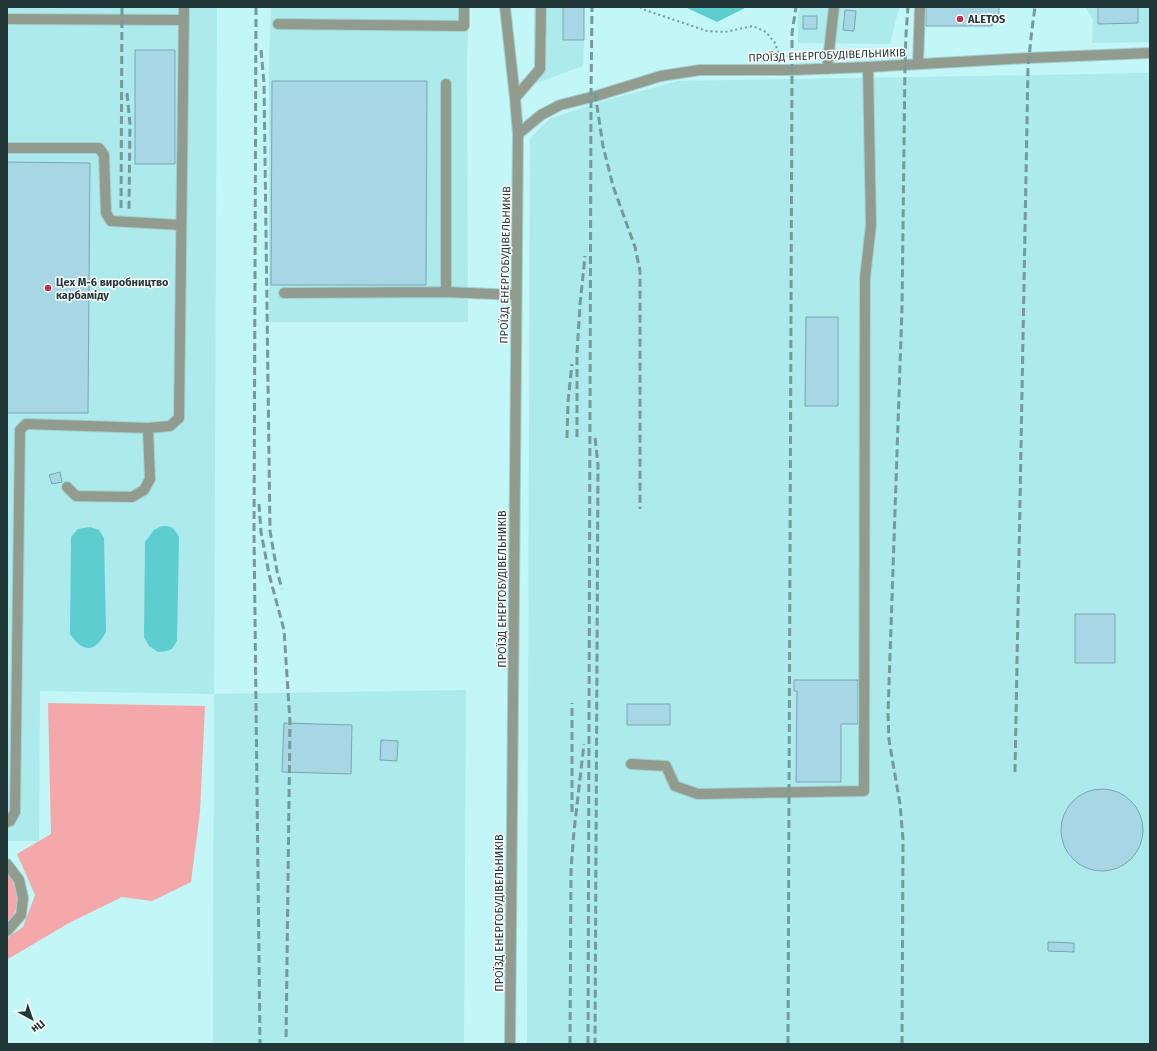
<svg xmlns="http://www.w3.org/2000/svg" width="1157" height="1051" viewBox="0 0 1157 1051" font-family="'Fira Sans',sans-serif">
<rect width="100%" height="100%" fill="#c2f6f7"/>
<!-- built -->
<path fill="#aceaeb" d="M7,7H217L214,694L466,690L464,1044H213L214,694L40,691L39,841H7Z
M271,7H469L467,60L468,322H269V59Z
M534,7H584V40L583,66L534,84Z
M800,7H899L890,44L798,43V14Z
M1086,7H1150V42L1092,43L1093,20Z
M1150,73V1044H527L530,138L551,118L607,100L678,81Z"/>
<!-- green -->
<path fill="#f4a8aa" d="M48,703L205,706L200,812L191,882L152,901L122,897L69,923L8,959L7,957V938L23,927L35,895L17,854L51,834Z
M7,872C11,878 16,885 17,893C19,903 16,915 7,922Z"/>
<!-- water -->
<path fill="#5dcdd0" d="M685,7H747L717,22Z
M162,526C172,526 174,528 179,537L177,641L172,649L166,651L158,652L149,646L144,637L145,542L154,530Z
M90,527L99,530L104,538L106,632C95,653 83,653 70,634L71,537L78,529Z"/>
<!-- building -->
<path fill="#a7d6e4" stroke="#78a6b3" d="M563,7H584V40H563Z
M926,7H999V23H992V26H926Z
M1098,7H1138V23L1098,24Z
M845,10L856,11L854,31L843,30Z
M803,16H817V29H803Z
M135,50H175V164H135Z
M272,81H427L426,285H271Z
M7,162L90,163L88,413H7Z
M806,317H838V406H805Z
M60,472L62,482L52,484L49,475Z
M1075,614H1115V663H1075Z
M794,680H858V724H841V782H796L797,691H794Z
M627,704H670V725H627Z
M284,723L352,725L351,774L282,772Z
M381,740L398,741L397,761L380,760Z
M1061 830a41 41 0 1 1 82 0a41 41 0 1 1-82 0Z
M1048,942L1074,943V952L1048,951Z"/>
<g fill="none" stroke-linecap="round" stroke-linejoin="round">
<!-- minor casing -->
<g stroke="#a2d0d1" stroke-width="12">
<path id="minor" d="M505,7L515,98L518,134L510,1044
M7,19L184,20
M278,24L464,26V7
M918,64L920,7
M827,69L834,7
M446,84V292
M515,98L540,69L541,7
M518,134L541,115L560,105L596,96L661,76L700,70H792L868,67L1029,58L1150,53
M8,148H99L104,155L106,213L111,221L181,225
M284,293L446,292L516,295
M67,487L76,496L132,497L144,490L150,479L148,428
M631,764L666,766L675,786L698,794L864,791L865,278L871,225L868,67
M7,822L10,821L15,812L20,430L26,424L148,428L170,426L179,418L184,7
M7,864L19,880L23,898L21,915L7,931"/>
</g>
<!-- path -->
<path stroke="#759a9b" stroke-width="2" stroke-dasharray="2 3" stroke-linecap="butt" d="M640,7L642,9L707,31L725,32L753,26L766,32L775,43L781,60"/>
<!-- minor -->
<use href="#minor" stroke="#919c8e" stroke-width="10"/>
<!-- rail -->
<path stroke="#759a9b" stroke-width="3" stroke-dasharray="8 4" stroke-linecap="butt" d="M256,7L254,533L260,1044
M261,50L264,83L270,531L277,571L282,589
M127,93L130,124L129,209
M595,93L603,146L613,186L635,247L640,271V509
M121,208L122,7
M577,437V353L580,305L585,256
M567,438L568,402L572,364
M595,438L598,465L595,1044
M259,504L261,532L269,574L284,630L290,722L286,1041
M1015,772L1028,67L1032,29L1035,7
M572,812V703
M570,1044L571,869L574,831L584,744
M588,1044L591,97L592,7
M788,1044L792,70V33L796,7
M902,1044L903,839L900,804L889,740L888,714L902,308L905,65L906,34L908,7"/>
</g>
<!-- markers -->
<g fill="#c33348" stroke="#fff" stroke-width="1.5">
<circle cx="960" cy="19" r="4"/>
<circle cx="48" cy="288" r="4"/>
</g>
<g text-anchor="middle" stroke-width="3" stroke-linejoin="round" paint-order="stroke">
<!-- poi labels -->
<g font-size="11" font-weight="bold" fill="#223737" stroke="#fff" text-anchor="start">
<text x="968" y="23">ALETOS</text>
<text x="56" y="286">Цех М-6 виробництво<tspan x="56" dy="13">карбаміду</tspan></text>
</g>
<!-- street labels -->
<g font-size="11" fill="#223737" stroke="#fff">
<text transform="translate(827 55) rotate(-2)" y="4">ПРОЇЗД ЕНЕРГОБУДІВЕЛЬНИКІВ</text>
<text transform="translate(505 265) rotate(-89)" y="4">ПРОЇЗД ЕНЕРГОБУДІВЕЛЬНИКІВ</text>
<text transform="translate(502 589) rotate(-90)" y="4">ПРОЇЗД ЕНЕРГОБУДІВЕЛЬНИКІВ</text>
<text transform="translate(499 913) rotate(-90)" y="4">ПРОЇЗД ЕНЕРГОБУДІВЕЛЬНИКІВ</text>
</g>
</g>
<!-- border -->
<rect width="1157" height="1051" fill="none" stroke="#223737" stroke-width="16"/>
<!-- north arrow -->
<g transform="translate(32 1019) rotate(140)" stroke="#ffffff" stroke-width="3" paint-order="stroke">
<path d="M0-3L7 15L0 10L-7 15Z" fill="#223737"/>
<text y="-6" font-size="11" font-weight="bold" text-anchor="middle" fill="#223737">Пн</text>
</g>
</svg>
